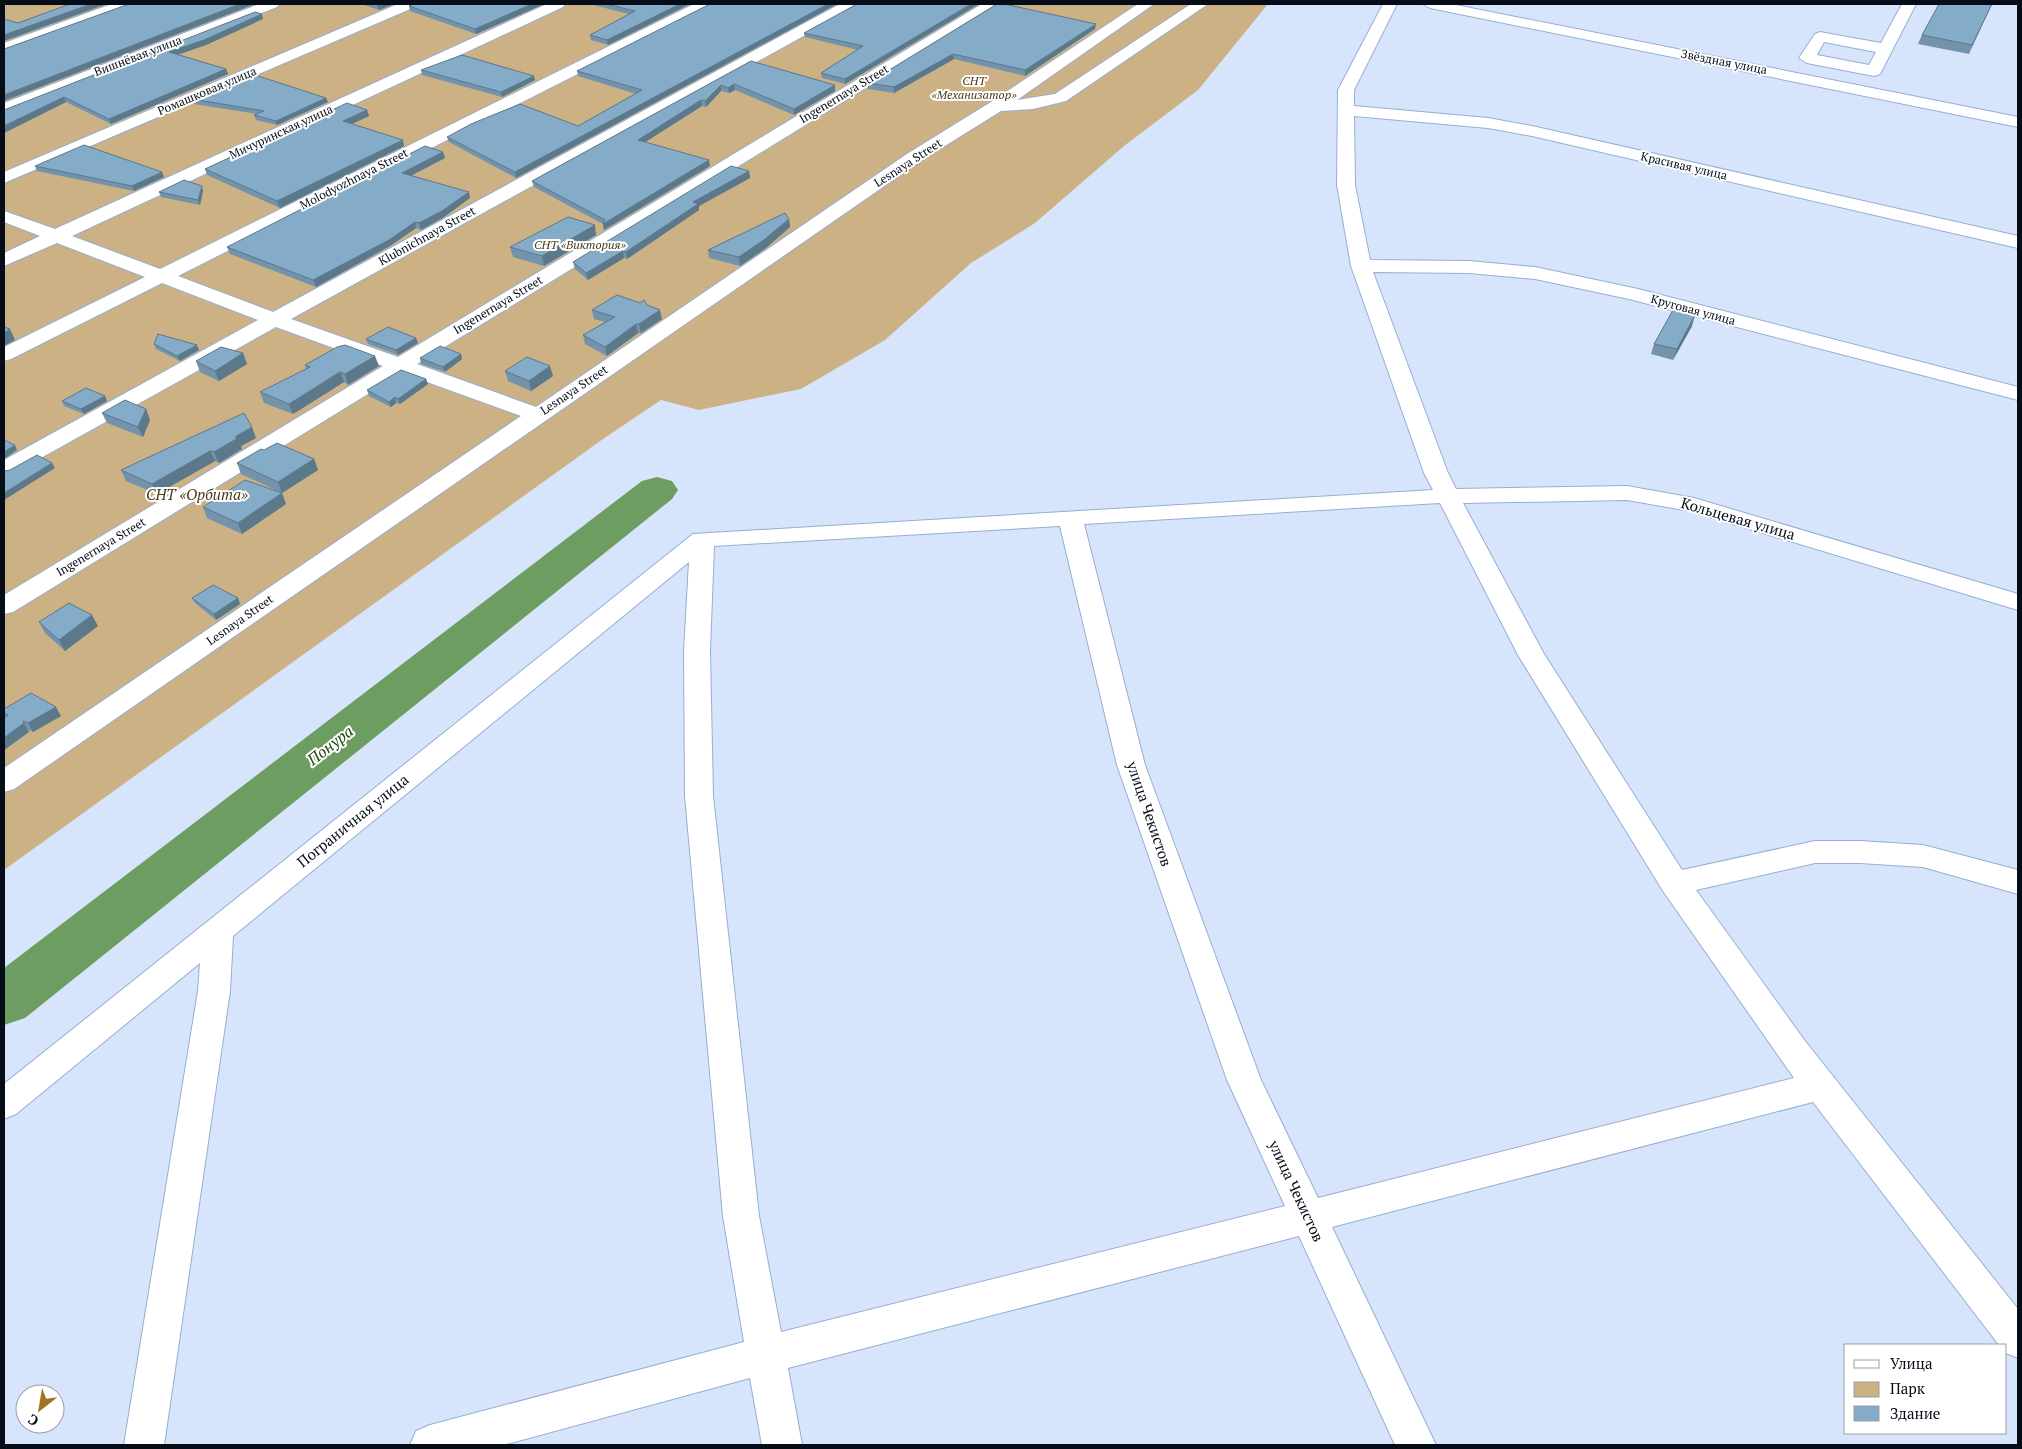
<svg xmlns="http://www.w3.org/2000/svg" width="2022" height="1449" viewBox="0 0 2022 1449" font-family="'PT Serif',serif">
<rect width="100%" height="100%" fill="#d6e5fc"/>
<!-- green -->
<path fill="#ccb184" d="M4,4H1268L1198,90L1124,146L1035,223L971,263L885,340L801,389L699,410L661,400L603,439L4,870Z"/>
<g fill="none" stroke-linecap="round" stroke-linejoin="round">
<!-- river -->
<path fill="#6d9d61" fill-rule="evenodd" d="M657,477L672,481L678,490L672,499L25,1018L4,1025V968L642,481Z"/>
<!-- minor casing -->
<g stroke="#97aed2" stroke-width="2">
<path id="minor" d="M112,4H132L130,7L4,53V43Z
M259,4H279L277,7L4,114V103Z
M398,4H417L415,7L4,183V172Z
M547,4H565L563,7L72,236L160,269L694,4H712L710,7L178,276L273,312L840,4H858L856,7L291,319L398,357L982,4H999L997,7L417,364L536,407L907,154L991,102L1138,4H1154L1017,100L1055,94L1191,4H1208L1066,101L1033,109L1001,111L919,162L14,789L4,792V768L521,416L402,373L13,612L4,614V595L383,366L276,327L12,474L4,476V460L258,320L162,283L11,359L4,361V347L145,277L57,243L4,266V253L40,236L4,222V211L55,229Z
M1383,4H1397L1354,90V106L1488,118L1532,126L2018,236V248L1532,136L1488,128L1354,116L1355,185L1370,260L1469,261L1535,267L1638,289L2018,387V400L1629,299L1535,279L1469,273L1373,272L1448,473L1456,489L1627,486L1694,498L2018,594V610L1690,511L1627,500L1463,503L1544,654L1682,870L1815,841H1860L1923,845L2018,870V894L1923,867L1860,863H1815L1696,890L1805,1041L2018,1309V1358L2006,1353V1345H1999L1813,1102L1332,1227L1436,1445H1395L1299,1236L788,1368L802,1445H762L750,1378L503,1445H410L416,1431L430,1425L744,1342L723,1216L685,796L684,651L689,562L233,936L230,991L164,1445H124L198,991L200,963L16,1114L4,1119V1084L693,534L1433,490L1424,473L1351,266L1337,185L1338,90ZM1440,503L1518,655L1663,891L1794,1078L1318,1198L1261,1080L1145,765L1084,524ZM1060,526L1117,765L1227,1080L1285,1206L781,1332L759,1216L713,796L710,651L714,546Z
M1423,4H1451L2018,117V127L1430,8Z
M1902,4H1916L1880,74L1874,76L1807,63L1799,58L1815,34L1820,32L1881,43ZM1824,42L1876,52L1869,65L1817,55Z"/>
</g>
<!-- minor -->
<use href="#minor" fill="#fff" fill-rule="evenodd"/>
</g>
<!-- wall -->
<path fill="#7293ab" d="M361,4H394L379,10Z
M544,4L476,34L410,11L409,6Z
M589,4H690L608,45L591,40L590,35L629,14Z
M837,4L516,178L449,142L447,137L578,126L636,94L578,76L577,71Z
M979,4L845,84L822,78L821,73L858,50L805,37L804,33Z
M997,4L1095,29L1025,76L954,59L894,93L868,89V83Z
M1992,4L1969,54L1918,44L1922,35Z
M263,19L206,45L178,55L226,69L228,74L111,124L66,102L4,133V110Z
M751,61L835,91L794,115L735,90L729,93L721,91L706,107L702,106L645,142L710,166L604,230L603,224L534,187L532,181Z
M421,70L535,80L502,97L422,75Z
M326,98L328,102L277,125L256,120L254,115L257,114L194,104L192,99Z
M367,110L369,116L352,124L404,146L280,208L207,175L205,169Z
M443,152L445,158L411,176L470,198L444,217L421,230L416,228L390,246L316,287L230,254L227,247Z
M35,166L164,177L134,191L37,171Z
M749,171L750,178L699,206V210L627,259L624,258L588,280L575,269L573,262Z
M203,191L200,205L161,197L159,192Z
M789,219L790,227L766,248L740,266L709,258L708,250Z
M596,235L544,266L513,257L510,247Z
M647,305L662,319L641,333H638L607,356L585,344L583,335L605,322L594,319L592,310Z
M1692,326L1673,360L1651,354L1654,344Z
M416,338L418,343L398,355L368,344L366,339Z
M154,344L197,345L199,350L180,361L156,349Z
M243,353L247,364L219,381L200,372L196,361Z
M461,354L462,359L445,372L421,364L420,358Z
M305,365L379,366L348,385L344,382L293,414L264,403L260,392L306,369Z
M505,371L553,376L531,391L508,381Z
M426,379L428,384L400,404L396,403L391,407L369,396L367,390Z
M105,396L107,401L84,414L64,406L62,401Z
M146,409L150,420L143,437L107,423L102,413Z
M256,438L241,446L242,449L219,463L215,461L157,494L126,481L121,470Z
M264,450L314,459L318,470L282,493L241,474L237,463Z
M286,504L242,534L207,518L203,507Z
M192,598H238L240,604L216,620L195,603Z
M39,622L98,626L65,651L45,633Z
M4,709L61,716L33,732L28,730L29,732L4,750Z"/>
<!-- shaded-wall -->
<path fill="#5c788b" d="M91,4H107L4,41V35Z
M240,4H255L4,101V95Z
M381,4H394L379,10L377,5Z
M532,4H544L476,34L475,29Z
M680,4H690L608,45L607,40Z
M828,4H837L516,178L515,172Z
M971,4H979L845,84V79Z
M262,14L263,19L206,45L170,57L169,52Z
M1096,24L1095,29L1025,76V70Z
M953,54L954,59L894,93V87Z
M226,69L228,74L111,124L109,119Z
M534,76L535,80L502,97L501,92Z
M734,84L735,90L729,93L728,88Z
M721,85V91L706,107L705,101Z
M835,85V91L794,115V109Z
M64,97L66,102L4,133V126Z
M326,98L328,102L277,125L276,121Z
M701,100L702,106L639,146L638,140Z
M367,110L369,116L345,127L343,121Z
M403,140L404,146L280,208L277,201Z
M443,152L445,158L404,179L402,173Z
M709,160L710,166L604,230L603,224Z
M749,171L750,178L699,206V210L627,259L626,252L693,202Z
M162,172L164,177L134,191L132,186Z
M202,186L203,191L200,205L198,200Z
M469,192L470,198L444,217L421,230L419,223Z
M789,219L790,227L766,248L740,266L739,257Z
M415,222L416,228L390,246L316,287L313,280Z
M595,225L596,235L544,266L542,256Z
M623,251L624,258L588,280L586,273Z
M660,310L662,319L641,333L639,324Z
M1695,315L1692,326L1673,360L1677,349Z
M636,324L638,333L607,356L605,347Z
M10,329L15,340L4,346V333Z
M416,338L418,343L398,355L396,350Z
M197,345L199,350L180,361L177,356Z
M243,353L247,364L219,381L215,371Z
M461,354L462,359L445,372L443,367Z
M375,356L379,366L348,385L345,374Z
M550,366L553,376L531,391L529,381Z
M340,372L344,382L293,414L289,404Z
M426,379L428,384L400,404L398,399Z
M105,396L107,401L84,414L81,409Z
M395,397L396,403L391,407L389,402Z
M146,409L150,420L143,437L138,427Z
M252,427L256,438L241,446L242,449L219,463L214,452L235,437Z
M15,445L17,450L4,459V452Z
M210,451L215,461L157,494L152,484Z
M314,459L318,470L282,493L278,482Z
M52,463L55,468L4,500V493Z
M282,493L286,504L242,534L238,523Z
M238,598L240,604L216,620L214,614Z
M92,615L98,626L65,651L59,640Z
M56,707L61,716L33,732L28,723Z
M24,723L29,732L4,750V738Z"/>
<!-- building -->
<path fill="#84abc7" stroke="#5c788b" d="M70,4H91L4,35V19L18,23Z
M129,4H240L4,95V49Z
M414,4H532L475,29L409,6Z
M606,4H680L607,40L590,35L635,11Z
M710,4H828L515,172L447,137L471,124L520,104L578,126L642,90L577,71Z
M857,4H971L845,79L821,73L863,46L804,33Z
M997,4H1004L1096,24L1025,70L953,54L894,87L868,83Z
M1939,4H1992L1972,45L1922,35Z
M255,12L262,14L204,40L169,52L226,69L109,119L64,97L4,126V110Z
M462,55L534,76L501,92L421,70Z
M751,61L835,85L794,109L734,84L728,88L721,85L705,101L701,100L638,140L709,160L603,224L605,220L532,181Z
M252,74L326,98L276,121L254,115L264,111L192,99Z
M347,103L367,110L343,121L403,140L277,201L205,169Z
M84,145L162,172L132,186L35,166Z
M425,146L443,152L402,173L469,192L442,211L419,223L415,222L389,240L313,280L227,247Z
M731,166L749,171L693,202L698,204L626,252L623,251L586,273L573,262Z
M184,180L202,186L198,200L159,192Z
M785,213L789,219L765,239L739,257L708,250Z
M568,217L595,225L542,256L510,247Z
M617,295L640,303L644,300L647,305L660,310L639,324H636L605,347L583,335L615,317L592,310Z
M1673,310L1695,315L1677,349L1654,344Z
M4,327L10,329L4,333Z
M388,327L416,338L396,350L366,339Z
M158,334L197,345L177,356L154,344Z
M345,345L375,356L345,374L340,372L289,404L260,392L310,367L305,365L337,347Z
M440,346L461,354L443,367L420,358Z
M221,347L243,353L215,371L196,361Z
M527,357L550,366L529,381L505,371Z
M401,370L426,379L398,399L395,397L389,402L367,390Z
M86,388L105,396L81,409L62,401Z
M125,400L146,409L138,427L102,413Z
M244,413L252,427L235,437L238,438L214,452L210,451L152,484L121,470Z
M4,440L15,445L4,452Z
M277,443L314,459L278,482L237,463L261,449L264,450Z
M37,455L52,463L4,493V471L10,470Z
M245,480L282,493L238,523L203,507Z
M213,585L238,598L214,614L192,598Z
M69,603L92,615L59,640L39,622Z
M31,693L56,707L28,723L23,721L24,723L4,738V718L8,715L4,713V709Z"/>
<g text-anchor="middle" stroke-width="4" stroke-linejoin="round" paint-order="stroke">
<!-- far-street labels -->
<g font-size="12" fill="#060d19" stroke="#fff">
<text transform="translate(138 56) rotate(-21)" y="4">Вишнёвая улица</text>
<text transform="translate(1724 62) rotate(11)" y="4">Звёздная улица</text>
<text transform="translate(207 91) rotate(-23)" y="4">Ромашковая улица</text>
<text transform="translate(844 94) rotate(-31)" y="4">Ingenernaya Street</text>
<text transform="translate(281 132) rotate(-25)" y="4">Мичуринская улица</text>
<text transform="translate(908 163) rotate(-33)" y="4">Lesnaya Street</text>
<text transform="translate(1684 166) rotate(13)" y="4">Красивая улица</text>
<text transform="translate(354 179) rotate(-27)" y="4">Molodyozhnaya Street</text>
<text transform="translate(427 236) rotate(-29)" y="4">Klubnichnaya Street</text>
<text transform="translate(498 305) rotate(-31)" y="4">Ingenernaya Street</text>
<text transform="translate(1693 310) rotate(15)" y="4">Круговая улица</text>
<text transform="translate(574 390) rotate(-34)" y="4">Lesnaya Street</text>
<text transform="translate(101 547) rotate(-31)" y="4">Ingenernaya Street</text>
<text transform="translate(240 620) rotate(-35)" y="4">Lesnaya Street</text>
</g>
<!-- far-park labels -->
<g font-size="12" font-style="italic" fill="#4a3819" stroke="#fff">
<text x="974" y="85">СНТ<tspan x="974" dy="14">«Механизатор»</tspan></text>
<text x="580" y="249">СНТ «Виктория»</text>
</g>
<!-- park labels -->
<g font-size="15" font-style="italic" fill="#4a3819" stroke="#fff">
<text x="197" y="500">СНТ «Орбита»</text>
</g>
<!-- street labels -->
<g font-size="15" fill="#060d19" stroke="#fff">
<text transform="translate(1738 519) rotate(16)" y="5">Кольцевая улица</text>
<text transform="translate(1149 814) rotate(71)" y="5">улица Чекистов</text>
<text transform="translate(353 821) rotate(-39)" y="5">Пограничная улица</text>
<text transform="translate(1296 1191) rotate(65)" y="5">улица Чекистов</text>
</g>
<!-- water labels -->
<g font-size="16" font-style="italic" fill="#184708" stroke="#fff">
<text transform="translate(330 745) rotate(-38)" y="6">Понура</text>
</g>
</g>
<!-- border -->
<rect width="2022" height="1449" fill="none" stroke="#060d19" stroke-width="10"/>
<!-- legend -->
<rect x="1844" y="1344" width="162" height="90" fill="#ffffff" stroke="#9b9ea3"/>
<rect x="1854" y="1360" width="25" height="8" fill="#ffffff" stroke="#9b9ea3"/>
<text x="1890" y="1369" font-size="15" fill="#060d19">Улица</text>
<rect x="1854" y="1382" width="25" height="15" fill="#ccb184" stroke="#9b9ea3"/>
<text x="1890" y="1394" font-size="15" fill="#060d19">Парк</text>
<rect x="1854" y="1406" width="25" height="15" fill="#84abc7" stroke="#9b9ea3"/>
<text x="1890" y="1419" font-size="15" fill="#060d19">Здание</text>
<!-- north arrow -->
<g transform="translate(40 1409) rotate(211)"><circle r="24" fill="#ffffff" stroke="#9b9ea3"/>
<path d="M0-4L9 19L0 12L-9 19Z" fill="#9f7525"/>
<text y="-8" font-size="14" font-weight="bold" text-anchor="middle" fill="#060d19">С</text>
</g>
</svg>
